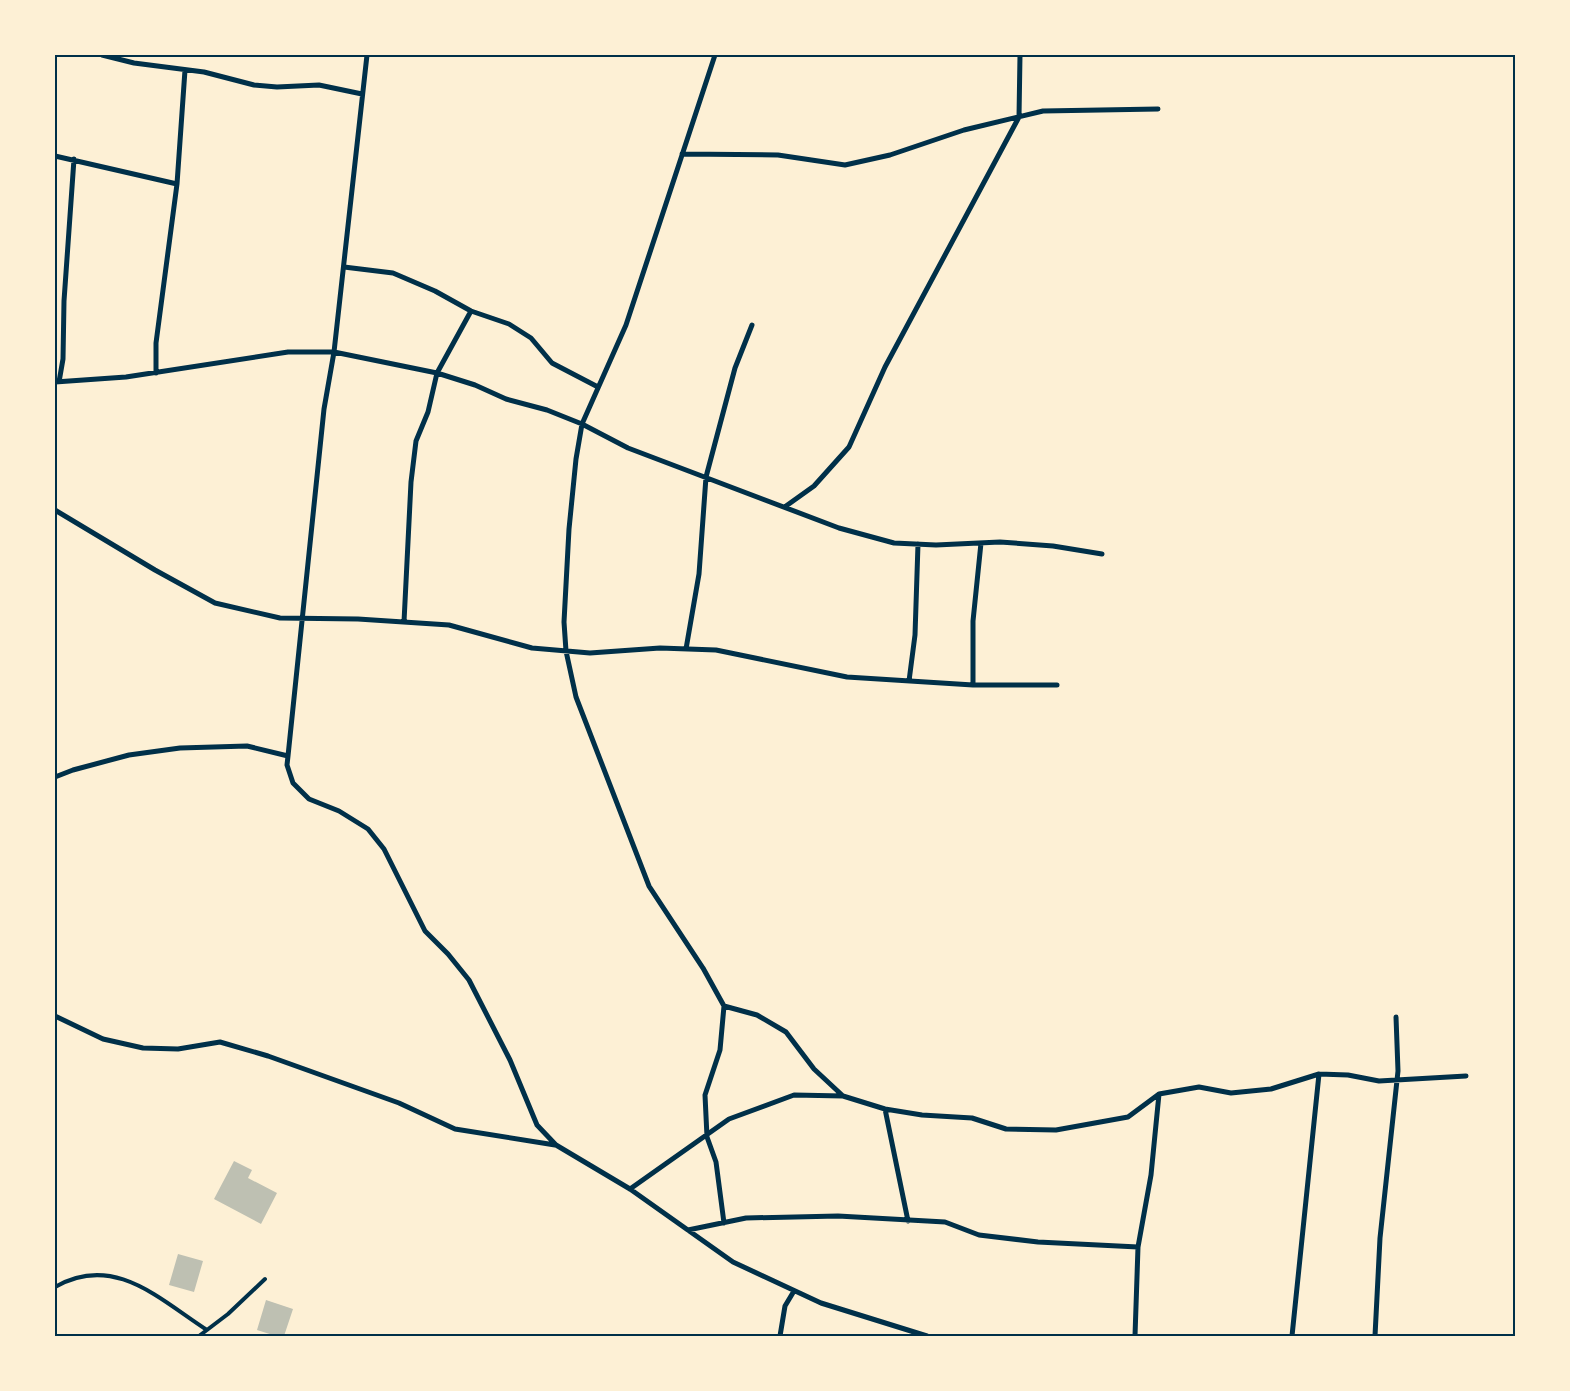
<svg xmlns="http://www.w3.org/2000/svg" width="1570" height="1391" viewBox="0 0 1570 1391" font-family="'Noto Serif',serif">
<rect width="100%" height="100%" fill="#fdf0d5"/>
<!-- building -->
<path fill="#bec0b2" d="M234,1161L252,1170L248,1178L277,1193L261,1224L214,1199Z
M178,1254L203,1261L194,1292L169,1285Z
M266,1300L293,1309L284,1336H276L257,1330Z"/>
<g fill="none" stroke-linecap="round" stroke-linejoin="round">
<!-- service -->
<path stroke="#003049" stroke-width="4" d="M55,1287C114,1253 159,1299 207,1330
M199,1336L228,1314L265,1279"/>
<!-- minor -->
<path stroke="#003049" stroke-width="5" d="M102,55L134,63L204,72L254,85L277,87L319,85L362,94
M367,55L334,352L324,409L288,756L287,765L293,783L309,799L339,811L368,829L384,849L425,931L448,954L469,980L510,1060L537,1125L556,1145L630,1189L733,1262L821,1303L927,1336
M715,55L626,325L582,424L576,459L569,529L564,622L566,651L576,697L649,886L703,968L724,1006L720,1050L705,1095L707,1137L716,1162L724,1223
M682,154L778,155L845,165L890,155L964,130L1043,111L1158,109
M55,156L177,184
M344,267L393,273L435,291L471,311L509,324L531,338L552,363L598,387
M156,373V343L177,184L185,70
M55,382L126,377L288,352H334L437,373L475,385L506,399L547,410L582,424L628,448L839,528L894,543L936,545L1000,542L1053,546L1102,554
M59,382L63,359L64,301L74,159
M786,506L814,486L849,447L885,367L1019,117L1020,55
M55,510L155,570L215,603L280,618L358,619L449,625L532,648L590,653L660,648L716,650L847,677L973,685H1057
M404,622L411,482L416,441L428,412L437,373L471,311
M686,649L699,574L706,477L735,368L752,325
M909,681L915,635L918,544
M973,685V621L981,543
M55,777L73,770L129,755L180,748L247,746L288,756
M724,1006L757,1015L786,1032L814,1069L843,1096
M55,1016L103,1039L143,1048L178,1049L220,1042L268,1056L399,1103L455,1129L555,1145
M885,1109L908,1221
M630,1189L729,1119L794,1095L843,1096L885,1109L922,1115L972,1118L1006,1129L1056,1130L1128,1117L1159,1094L1199,1087L1231,1093L1271,1089L1319,1074L1348,1075L1379,1081L1466,1076
M688,1230L746,1218L838,1216L945,1222L979,1235L1038,1242L1138,1247
M780,1336L785,1306L794,1291
M1135,1336L1138,1247L1151,1175L1159,1094
M1292,1336L1319,1074
M1375,1336L1380,1238L1398,1071L1396,1017"/>
</g>
<!-- border -->
<rect width="1570" height="1391" fill="none" stroke="#fdf0d5" stroke-width="112"/>
<rect x="56" y="56" width="1458" height="1279" fill="none" stroke="#003049" stroke-width="2"/>
</svg>
